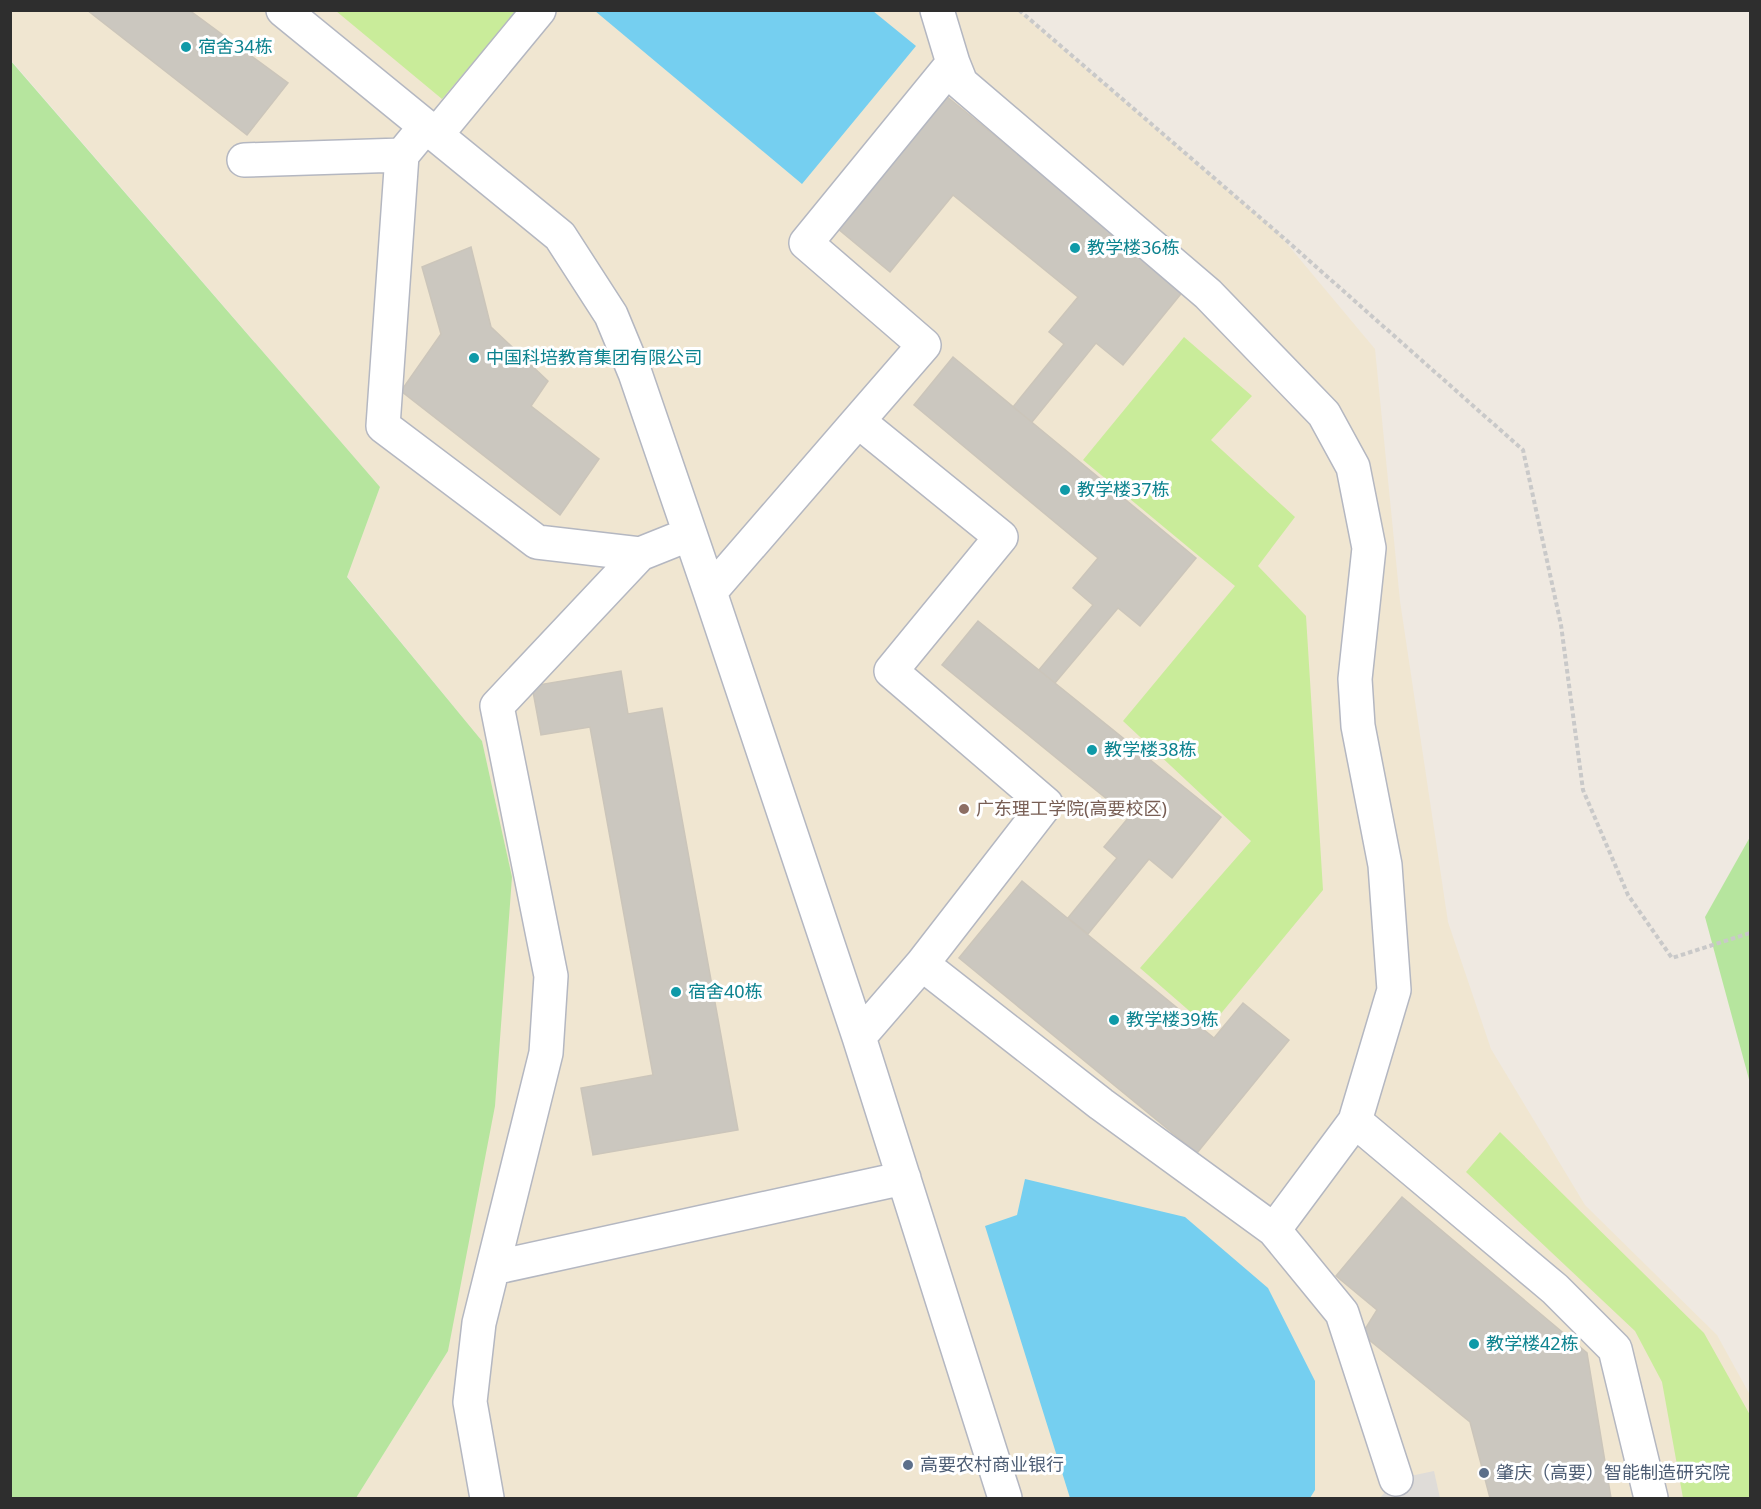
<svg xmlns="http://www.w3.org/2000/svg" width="1761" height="1509" viewBox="0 0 1761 1509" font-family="'Noto Sans','Noto Sans SC',sans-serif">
<rect width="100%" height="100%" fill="#efe9e1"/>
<!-- education -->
<path fill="#f0e6d1" d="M10,11H1019L1278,233L1375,349L1400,601L1448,922L1491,1049L1585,1205L1717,1335L1750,1395V1498H356L448,1351L512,878L482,741L347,576L380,487L11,60Z"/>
<!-- green -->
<path fill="#b6e59e" d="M10,60L380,487L347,577L482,741L512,877L495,1106L448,1351L356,1498H11Z
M1750,837V1083L1705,917Z"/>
<!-- pitch -->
<path fill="#c9ec9a" d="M336,11H517L442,99Z
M1184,337L1252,396L1211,440L1295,517L1258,566L1306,616L1323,890L1209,1028L1140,968L1251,841L1123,721L1235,586L1083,460Z
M1500,1132L1704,1333L1750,1415V1498H1683L1662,1382L1635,1331L1466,1172Z"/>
<!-- plaza -->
<path fill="#dfdcd8" d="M1434,1471L1440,1498H1380L1396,1479Z"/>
<!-- water -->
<path fill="#75cff0" d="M595,11H873L916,46L802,184Z
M1025,1179L1185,1217L1268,1288L1315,1381V1490L1310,1498H1070L985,1226L1017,1215Z"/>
<!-- building -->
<path fill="#cbc7bf" stroke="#cbc5ba" stroke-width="1.5" d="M87,10H189L288,83L247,135Z
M940,91L1184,290L1123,365L1096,343L1032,422L1013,407L1064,344L1049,332L1078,297L953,195L890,272L832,224Z
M471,247L491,327L548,381L531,406L599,459L560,515L401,391L441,334L422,267Z
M953,357L1196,558L1140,626L1118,608L1055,683L1039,670L1093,605L1073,588L1098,558L914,405Z
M978,621L1221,817L1172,878L1149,859L1088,934L1068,918L1117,858L1104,847L1129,817L942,665Z
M621,671L628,714L662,708L738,1130L593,1155L581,1088L653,1075L590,727L541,735L532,686Z
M1022,881L1214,1038L1243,1003L1289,1040L1197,1153L959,958Z
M1402,1197L1587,1353L1611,1498H1490L1470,1422L1362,1334L1377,1310L1336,1276Z"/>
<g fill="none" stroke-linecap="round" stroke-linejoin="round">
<!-- minor casing -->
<g stroke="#b4b7c1" stroke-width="36">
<path id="minor" d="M283,10L560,236L611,315L635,373L710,592L859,1037L1005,1498
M953,63L961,83L1208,294L1324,414L1353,467L1369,548L1355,679L1358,726L1385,865L1394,990L1355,1121L1274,1230
M436,135L539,10
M402,155L383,426L537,542L640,554L690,534
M244,160L402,155L416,138
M858,421L924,345L806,243L953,63L937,10
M710,592L858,421L1001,537L891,671L1046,804L922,964L859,1037
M922,964L1101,1104L1274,1230L1342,1313L1396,1479
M1355,1121L1555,1289L1615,1349L1651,1498
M493,1268L904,1178
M487,1498L470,1402L479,1323L546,1053L551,976L497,706L640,554"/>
</g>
<!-- path -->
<path stroke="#c9c9c9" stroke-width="4" stroke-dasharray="4.5 3" stroke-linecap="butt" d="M1019,10L1278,233L1523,450L1561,625L1583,790L1628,895L1672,958L1750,933"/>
<!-- minor -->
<use href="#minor" stroke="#fff" stroke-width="33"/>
</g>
<!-- markers -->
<g fill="#0f9aa8" stroke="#fff" stroke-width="2">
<circle cx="186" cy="47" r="6"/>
<circle cx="1075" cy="248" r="6"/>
<circle cx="474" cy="358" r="6"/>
<circle cx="1065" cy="490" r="6"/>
<circle cx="1092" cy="750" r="6"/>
<circle cx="676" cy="992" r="6"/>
<circle cx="1114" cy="1020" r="6"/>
<circle cx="1474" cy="1344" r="6"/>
</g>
<circle fill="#8d6e63" stroke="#fff" stroke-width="2" cx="964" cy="809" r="6"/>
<g fill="#5c6f8a" stroke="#fff" stroke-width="2">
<circle cx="908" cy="1465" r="6"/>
<circle cx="1484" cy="1473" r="6"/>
</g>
<g text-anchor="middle" stroke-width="6" stroke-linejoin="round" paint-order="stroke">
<!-- culture labels -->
<g font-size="18" fill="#0d838f" stroke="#fff" text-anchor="start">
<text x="198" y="53">宿舍34栋</text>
<text x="1087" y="254">教学楼36栋</text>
<text x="486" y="364">中国科培教育集团有限公司</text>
<text x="1077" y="496">教学楼37栋</text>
<text x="1104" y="756">教学楼38栋</text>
<text x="688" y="998">宿舍40栋</text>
<text x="1126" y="1026">教学楼39栋</text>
<text x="1486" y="1350">教学楼42栋</text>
</g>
<!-- education labels -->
<g font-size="18" fill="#785e54" stroke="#fff" text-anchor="start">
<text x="976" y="815">广东理工学院(高要校区)</text>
</g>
<!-- service labels -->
<g font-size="18" fill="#4e5e75" stroke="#fff" text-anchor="start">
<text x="920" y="1471">高要农村商业银行</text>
<text x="1496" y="1479">肇庆（高要）智能制造研究院</text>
</g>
</g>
<!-- border -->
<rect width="1761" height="1509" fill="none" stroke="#2e2e2e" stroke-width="24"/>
</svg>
